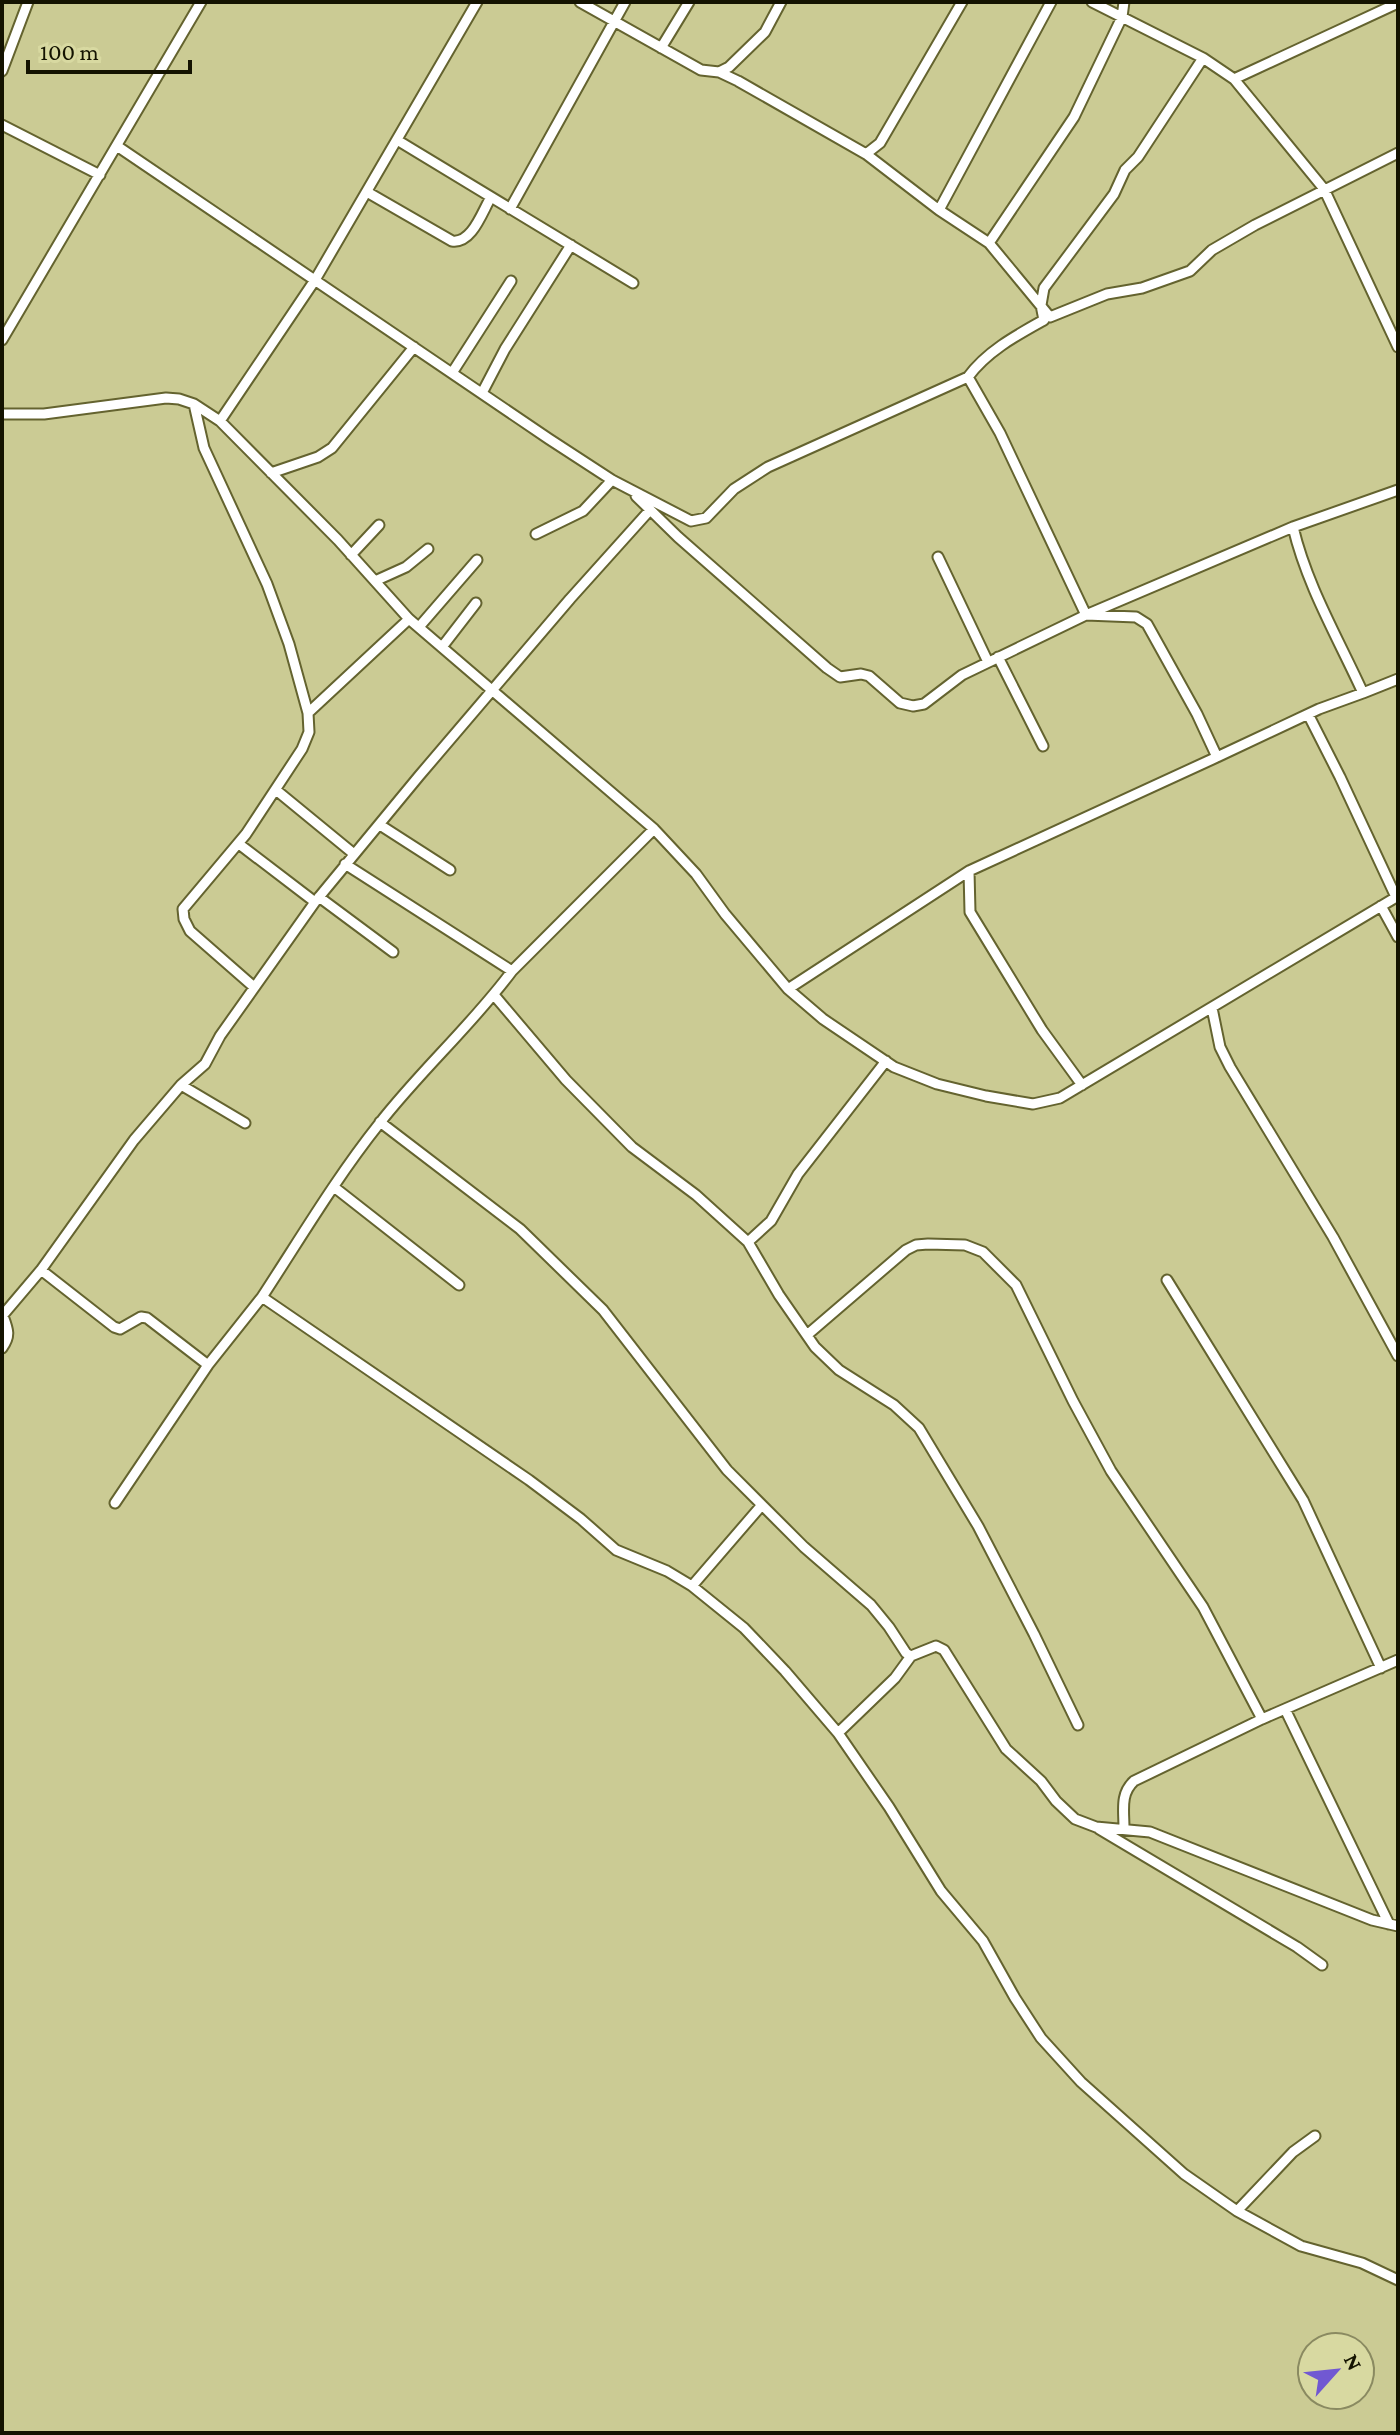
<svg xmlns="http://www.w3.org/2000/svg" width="1400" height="2435" viewBox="0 0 1400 2435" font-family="'Crimson Pro',serif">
<rect width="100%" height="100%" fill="#cbcb94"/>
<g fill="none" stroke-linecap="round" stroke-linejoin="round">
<!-- minor casing -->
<g stroke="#64632f" stroke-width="13">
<path id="minor" d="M580,2L701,70L719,72L729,67L765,32L781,2
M1092,2L1203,58L1234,79L1324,189L1398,347
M661,48L689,2
M2,71L28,2
M719,72L738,81L866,154L939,210L989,243L1050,317L1107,294L1142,288L1190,271L1212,250L1255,225L1398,153
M1234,79L1398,3
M2,125L100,175
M397,140L633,283
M117,146L549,439L612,480L691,521L706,518L734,489L768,467L968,377C987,351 1017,335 1044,320L1041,305L1044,288L1114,194L1125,170L1138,157L1203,58
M866,154L880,143L962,2
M367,192L452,241C472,244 482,212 491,197
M510,209L625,2
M939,210L1051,2
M989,243L1074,117L1122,17L1124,2
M2,340L201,2
M452,373L511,281
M968,377L1000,433L1086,615L1136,617L1147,624L1197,714L1217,757L1319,709L1363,693C1338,638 1307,586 1293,527
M482,393L505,349L571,245
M194,404L204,448L267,584L289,644L308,713L309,732L302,749L246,834L183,909L184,919L190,931L254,987
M2,414H44L166,398L179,399L194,404L220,421L338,540L409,619L654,829L696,874L725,914L788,989L823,1019L894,1067L937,1084L986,1096L1033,1104L1060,1098L1398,896
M220,421L315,280L477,2
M271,473L318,457L332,448L414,347
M636,496L678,537L827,668L840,677L861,674L869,676L900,703L913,706L924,704L962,675L1086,615L1293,527L1398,490
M536,534L583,511L612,480
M351,555L379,525
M938,557L988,662
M375,581L406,567L428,549
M419,627L477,560
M442,647L476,603
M998,657L1043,746
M1363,693L1398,679
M308,713L409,619
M1309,716L1340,777L1396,897
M276,790L354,854
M380,825L450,870
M345,864L512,971
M969,871L970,912L1042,1030L1082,1085
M319,897L393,952
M315,902L419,776L570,599L650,510
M1381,906L1398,937
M788,989L969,871L1217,757
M494,995L566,1080L632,1147L696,1195L748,1242L779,1295L815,1347L839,1370L894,1405L919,1428L978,1526L1034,1634L1078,1725
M1212,1008L1220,1047L1230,1067L1333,1237L1398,1356
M181,1085L245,1123
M380,1122L520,1229L603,1310L727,1470L804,1547L871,1605L889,1627L906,1653L911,1656L936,1646L944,1650L1006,1749L1041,1781L1056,1801L1075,1819L1096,1827L1150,1832L1372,1920L1398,1926
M334,1187L459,1285
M748,1242L771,1221L798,1174L886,1061
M41,1270L134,1140L181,1085L205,1064L220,1036L315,902L239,844
M1167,1280L1303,1500L1381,1668
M262,1297C300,1239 336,1178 379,1124C421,1070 472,1025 512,971L654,829
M2,1316L41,1270L114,1327L120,1329L141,1317L147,1318L208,1365L262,1297L529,1480L581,1519L616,1550L667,1571L692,1586L744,1628L785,1671L838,1733L889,1807L941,1891L983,1941L1015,1998L1041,2038L1081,2082L1184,2174L1237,2211L1301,2246L1362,2263L1398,2280
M807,1335L906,1250L916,1245L928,1244L965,1245L983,1252L1016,1285L1073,1401L1111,1471L1203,1607L1262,1719
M2,1348C11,1336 8,1329 3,1316
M115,1503L208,1365
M692,1586L761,1506
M1285,1709L1389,1924
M838,1733L895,1678L911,1656
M1124,1828C1124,1810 1120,1794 1134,1781L1262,1719L1398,1660
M1099,1829L1297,1947L1322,1965
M1237,2211L1293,2152L1315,2136"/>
</g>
<!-- minor -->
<use href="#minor" stroke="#fff" stroke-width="9"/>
</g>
<!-- border -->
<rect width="1400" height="2435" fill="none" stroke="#141301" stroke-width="8"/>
<!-- north arrow -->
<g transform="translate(1336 2371) rotate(63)"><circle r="38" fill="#d8d9a1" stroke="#8a8a61" stroke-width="2"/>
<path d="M0-6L14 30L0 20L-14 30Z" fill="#7158d2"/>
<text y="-12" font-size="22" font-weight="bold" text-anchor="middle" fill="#141301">N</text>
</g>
<!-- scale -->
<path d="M28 60v12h162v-12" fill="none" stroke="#141301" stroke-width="4"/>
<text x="40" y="60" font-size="24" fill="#141301" stroke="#d8d9a1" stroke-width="6" paint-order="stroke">100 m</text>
</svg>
